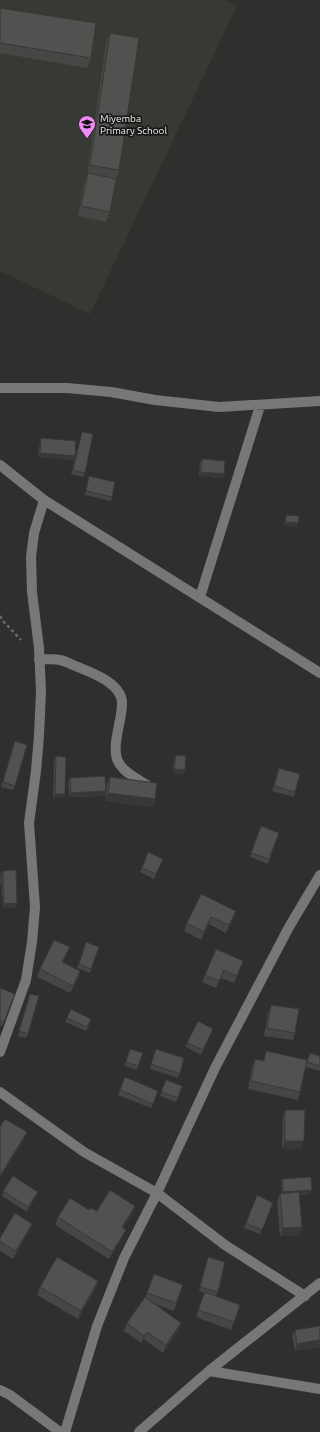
<svg xmlns="http://www.w3.org/2000/svg" width="320" height="1432" viewBox="0 0 320 1432" font-family="Ubuntu,sans-serif">
<rect width="100%" height="100%" fill="#2f302e"/>
<!-- built -->
<path fill="#363a32" d="M0,0H225L237,6L90,314L0,271Z"/>
<g fill="none" stroke-linecap="round" stroke-linejoin="round">
<!-- path -->
<path stroke="#696a69" stroke-width="2.5" stroke-dasharray="3 3" stroke-linecap="butt" d="M0,616L3,621L21,640"/>
<!-- minor -->
<path stroke="#787778" stroke-width="10" d="M0,388H67L111,392L155,400L219,407L320,401
M0,465L44,500L320,673
M200,597L260,406
M39,659C46,659 54,659 60,660C66,661 72,665 78,667C93,673 123,684 122,704C122,721 112,743 117,759C122,772 136,778 147,785
M0,1052L26,980L32,942L35,907L29,823L36,771L39,736L41,691L39,648L32,592L31,557L34,533L44,500
M0,1092L84,1152L157,1193L225,1245L305,1296
M209,1371L320,1389
M0,1390L10,1395L60,1432
M65,1432L97,1326L124,1258L157,1193L215,1068L289,927L320,875
M139,1432L209,1371L320,1283"/>
</g>
<!-- wall -->
<path fill="#454744" d="M0,8L91,58L87,68L0,53Z
M110,33L119,170L116,179L110,212L106,222L78,216L84,183L87,175L106,43Z
M82,432L85,473L83,477L71,474Z
M41,438L75,456L73,460L38,457L40,442Z
M202,459L223,478L199,476L200,463Z
M89,476L112,497L111,501L85,495Z
M286,515L298,523L297,527L284,526L285,519Z
M13,746L15,786L13,790L1,787Z
M176,755L184,774L173,773L174,759Z
M56,756L64,798H53L54,761Z
M279,768L295,792L294,797L272,791Z
M110,777L153,807L105,801L107,784Z
M70,778L106,791L104,796L69,797L68,782Z
M261,826L279,833L268,864L250,857Z
M163,859L154,879L140,872L142,868Z
M3,871L17,903L16,908H3L1,875Z
M236,911L233,919L226,933L209,924L201,940L184,931L187,923Z
M86,942L99,947L90,973L77,968Z
M70,947L63,962L80,971L78,979L70,993L37,977L40,969Z
M243,961L234,983L221,978L216,988L202,982L205,975Z
M0,990L15,994L2,1026L0,1025Z
M29,998L28,1034L26,1038L18,1036Z
M271,1005L295,1033L293,1040L264,1036L268,1013Z
M67,1018L90,1023L86,1031L65,1022Z
M213,1029L201,1055L186,1047L187,1043Z
M130,1049L143,1053L137,1070L124,1066Z
M266,1051L307,1060L320,1056V1071L306,1067L300,1092L298,1100L248,1089L252,1067L255,1059L263,1061Z
M154,1053L184,1058L178,1078L150,1069Z
M125,1077L158,1091L151,1108L118,1095Z
M166,1080L182,1086L176,1102L160,1096Z
M285,1110L301,1149H282L283,1117Z
M282,1179L312,1190L310,1194L299,1195L302,1227L299,1235L280,1236L277,1201L280,1194L282,1193L281,1183Z
M3,1191L36,1196L27,1212L2,1196Z
M257,1195L273,1203L260,1234L244,1228Z
M135,1206L132,1214L123,1228V1237L109,1259L55,1225L58,1217L89,1210L97,1211Z
M29,1231L13,1259L0,1251V1238Z
M208,1257L218,1292L216,1296L240,1305L231,1330L196,1317L204,1293L199,1291Z
M154,1274L183,1285L174,1311L155,1304L181,1323L178,1331L163,1353L144,1339L141,1343L124,1331L127,1323L145,1298Z
M98,1281L96,1288L78,1319L37,1295L40,1287Z
M320,1326V1347L295,1351L292,1337L295,1330Z"/>
<!-- shaded-wall -->
<path fill="#383937" d="M40,453L75,456L73,460L38,457Z
M201,472L224,474L223,478L199,476Z
M286,522L298,523L297,527L284,526Z
M174,769L185,770L184,774L173,773Z
M106,791L104,796L69,797L71,793Z
M108,793L155,799L153,807L105,801Z
M55,794H65L64,798H53Z
M17,903L16,908H3L4,904Z
M236,911L233,919L226,933L229,925Z
M211,917L209,924L201,940L204,932Z
M70,947L67,955L60,969L62,962Z
M80,971L78,979L70,993L73,986Z
M27,1132L24,1140L0,1179V1176Z
M285,1141H304L301,1149H282Z
M312,1190L310,1194L282,1196L283,1192Z
M38,1192L36,1196L27,1212L28,1207Z
M135,1206L132,1214L119,1235L122,1227Z
M32,1224L29,1231L13,1259L16,1251Z
M302,1227L299,1235L280,1236L283,1228Z
M126,1230L123,1237L109,1259L112,1252Z
M98,1281L96,1288L78,1319L81,1311Z
M181,1323L178,1331L163,1353L166,1345Z
M147,1332L144,1339L141,1343L144,1336Z
M320,1340V1347L295,1351L297,1344Z"/>
<!-- building -->
<path fill="#50524f" stroke="#383937" d="M0,8L96,23L91,58L0,43Z
M110,33L139,38L119,170L90,165Z
M88,173L116,179L110,212L81,206Z
M82,432L93,434L85,473L73,470Z
M41,438L76,441L75,456L40,453Z
M202,459L225,461L224,474L201,472Z
M89,476L115,482L112,497L86,491Z
M286,515L299,516L298,523L286,522Z
M15,741L27,745L15,786L3,782Z
M176,755L186,756L185,770L174,769Z
M56,756L66,757L65,794H55Z
M279,768L300,774L295,792L274,786Z
M105,776L106,791L71,793L70,778Z
M110,777L157,783L155,799L108,793Z
M261,826L279,833L269,859L251,853Z
M148,852L163,859L156,874L142,868Z
M16,870L17,903L4,904L3,871Z
M0,873H1V884H0Z
M201,894L236,911L229,925L211,917L204,932L187,923Z
M54,940L70,947L62,962L80,971L73,986L40,969Z
M86,942L99,947L91,969L79,964Z
M216,949L243,961L237,976L224,970L219,981L205,975Z
M1,988L15,994L4,1022L0,1020V990Z
M30,994L39,996L28,1034L19,1031Z
M271,1005L299,1009L295,1033L267,1028Z
M71,1009L91,1019L87,1027L67,1018Z
M198,1021L213,1029L203,1050L187,1043Z
M130,1049L143,1053L138,1066L126,1062Z
M156,1049L184,1058L180,1074L151,1064Z
M266,1051L307,1060L300,1092L251,1081L255,1059L264,1061Z
M310,1053L320,1056V1066L307,1062Z
M125,1077L158,1091L153,1104L120,1090Z
M166,1080L182,1086L178,1098L161,1092Z
M285,1110H305L304,1141H285Z
M5,1119L27,1132L0,1176V1127Z
M13,1176L38,1192L28,1207L3,1191Z
M311,1177L312,1190L283,1192L282,1179Z
M110,1190L135,1206L122,1227L126,1230L112,1252L58,1217L70,1198L89,1210L91,1208L97,1211Z
M299,1192L302,1227L283,1228L280,1194Z
M257,1195L273,1203L262,1230L246,1223Z
M15,1213L32,1224L16,1251L0,1242V1238Z
M57,1257L98,1281L81,1311L40,1287Z
M208,1257L225,1262L218,1292L200,1287Z
M154,1274L183,1285L176,1303L147,1293Z
M205,1292L240,1305L234,1322L198,1310Z
M145,1297L181,1323L166,1345L147,1332L144,1336L127,1323Z
M320,1326V1340L297,1344L295,1330Z"/>
<!-- icons -->
<defs>
<g id="school-pin" transform="scale(0.9)"><path d="M0 17L-7.5 6A9.5 9.5 0 1 1 7.5 6Z" fill="#f18af4" stroke="#171817"/><path d="M0-5L7-2L0 1L-7-2ZM-4 1L0 2.5L4 1V4Q0 6-4 4Z" fill="#111"/></g>
</defs>
<g fill-rule="evenodd">
<use href="#school-pin" x="87" y="124"/>
</g>
<g text-anchor="middle" stroke-width="3.5" stroke-linejoin="round" paint-order="stroke">
<!-- poi labels -->
<g font-size="10" fill="#f1f2f1" stroke="#171817" text-anchor="start">
<text x="100" y="122">Miyemba<tspan x="100" dy="12">Primary School</tspan></text>
</g>
</g>
</svg>
